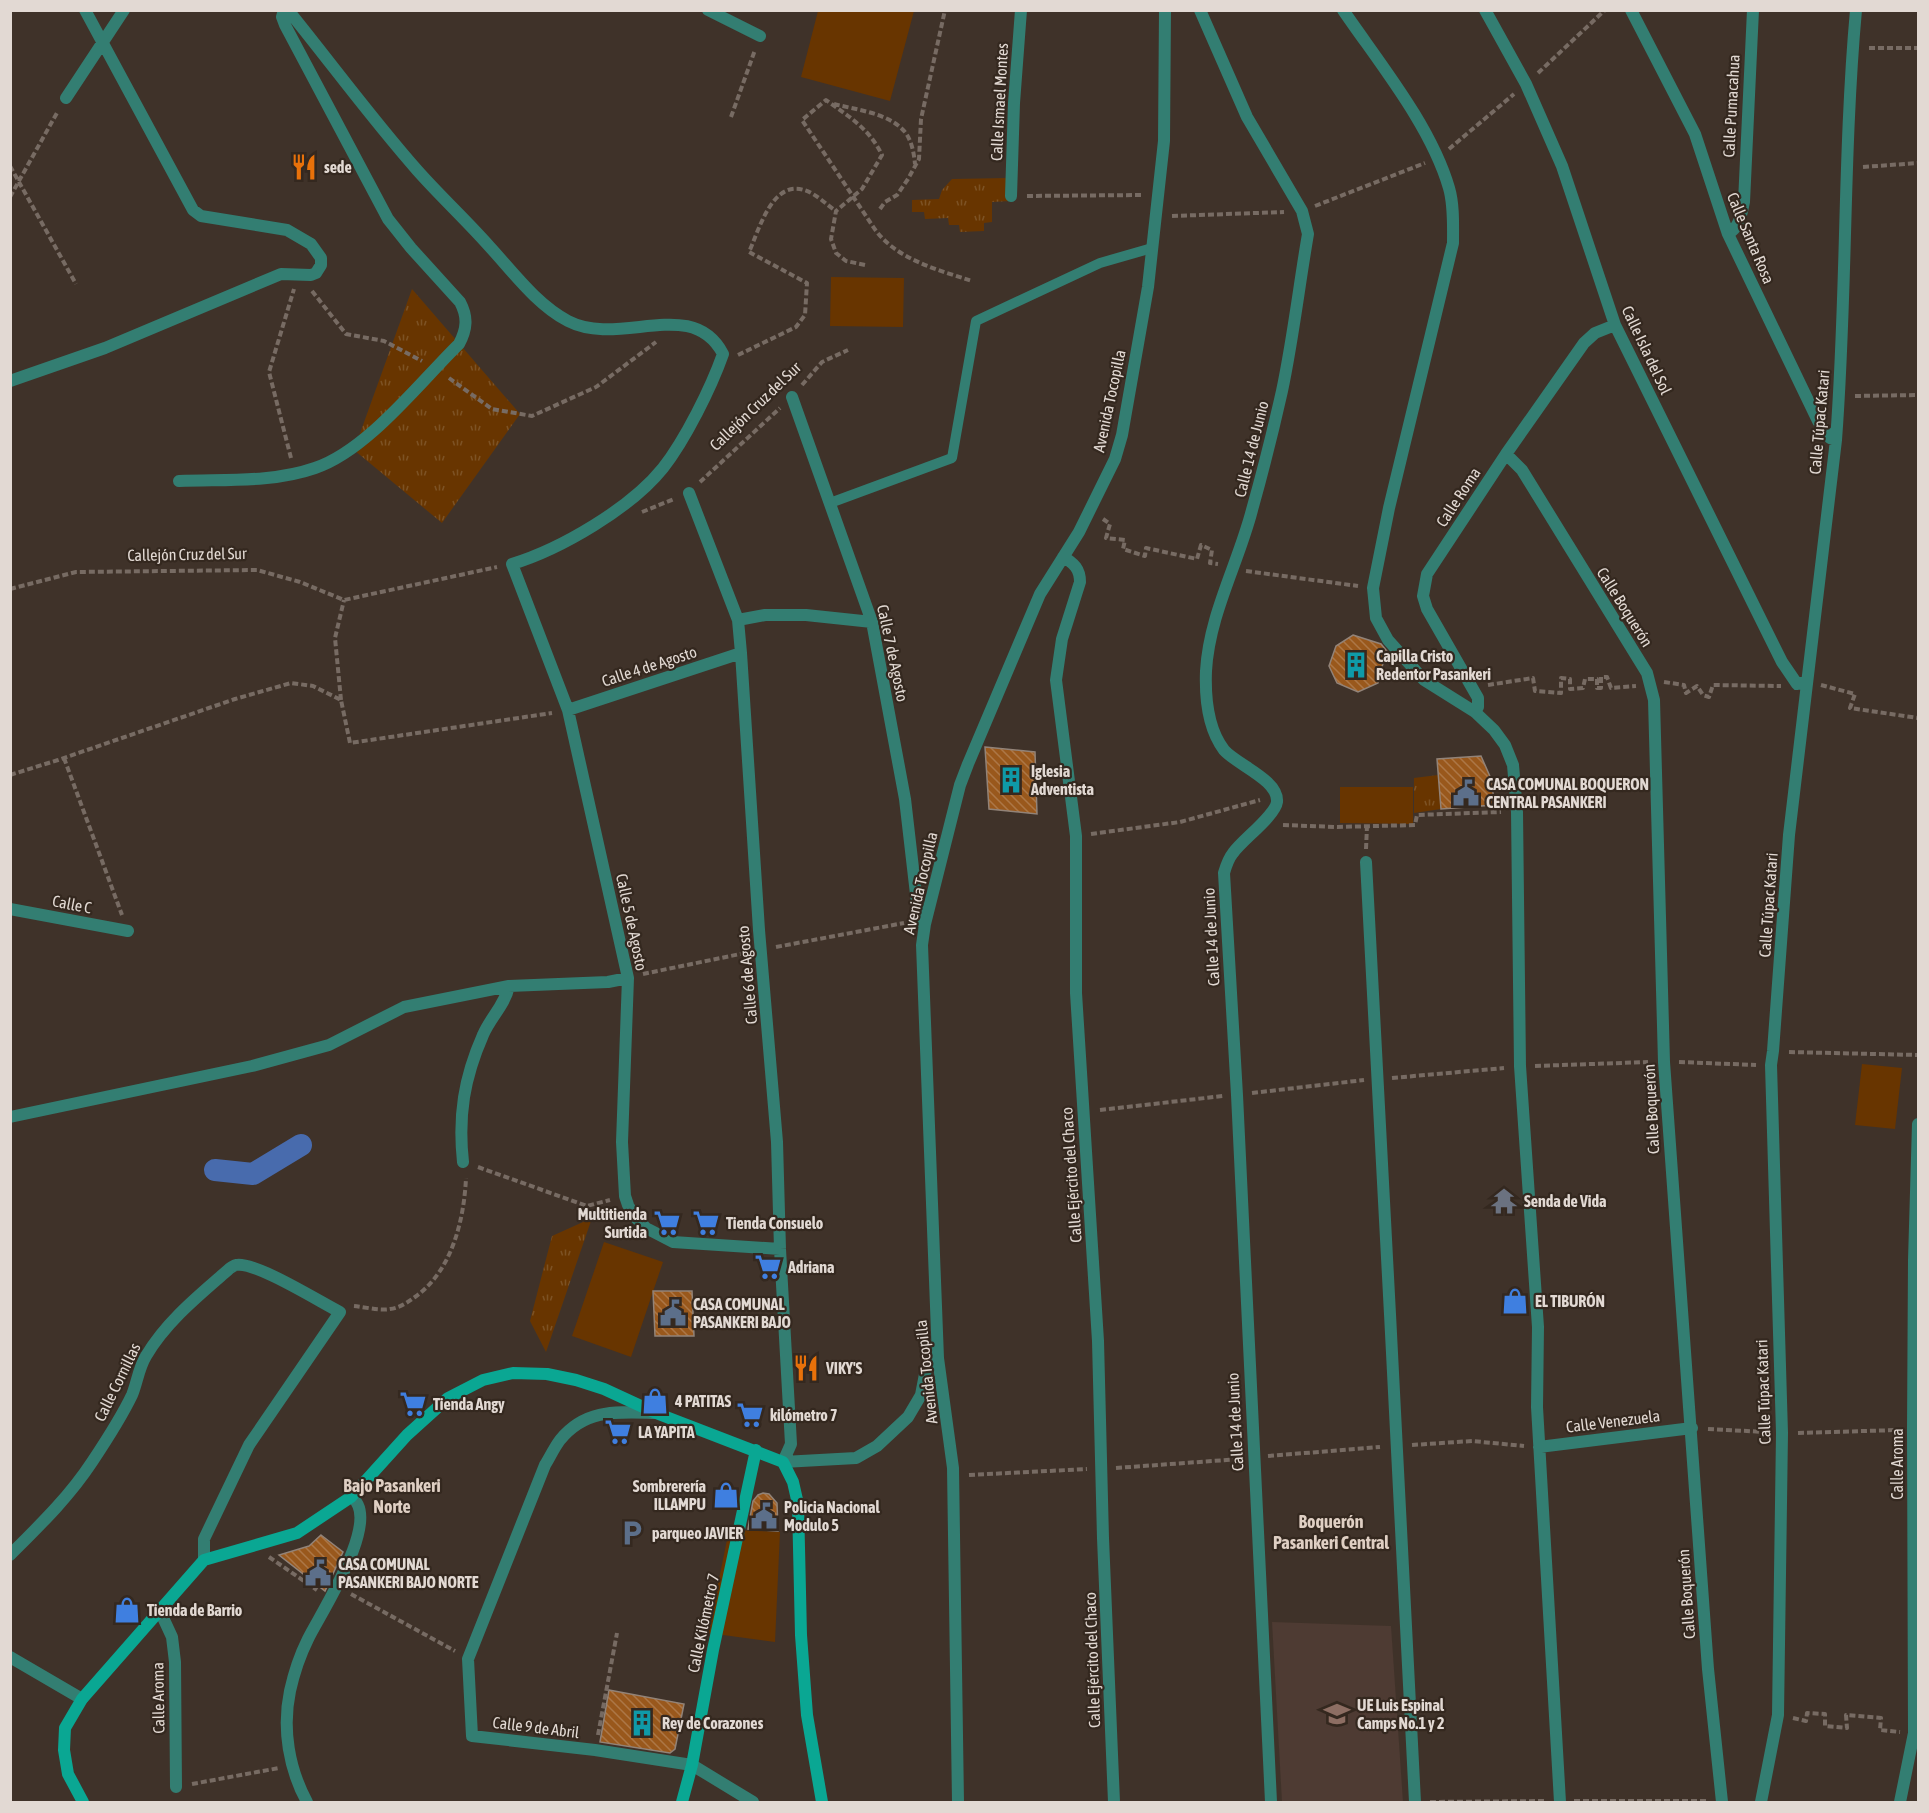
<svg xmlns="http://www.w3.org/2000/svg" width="1929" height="1813" viewBox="0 0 1929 1813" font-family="'Asap Condensed',sans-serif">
<defs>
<pattern id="park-tufts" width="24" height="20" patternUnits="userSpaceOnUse" patternTransform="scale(1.5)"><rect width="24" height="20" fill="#683500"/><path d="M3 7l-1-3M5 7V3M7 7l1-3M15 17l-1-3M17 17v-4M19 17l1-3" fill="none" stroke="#7d5224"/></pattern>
<pattern id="building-back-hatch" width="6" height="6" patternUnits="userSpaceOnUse" patternTransform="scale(1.5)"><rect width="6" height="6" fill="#99581c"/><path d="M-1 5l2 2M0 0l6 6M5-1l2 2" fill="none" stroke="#ac7747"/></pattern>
</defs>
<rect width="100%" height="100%" fill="#3f3229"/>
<!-- education -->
<path fill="#4e3b33" d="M1272,1622L1391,1626L1403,1802H1282Z"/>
<!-- park -->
<path fill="url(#park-tufts)" d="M1009,178L1010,201L992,202V222L984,223V231L960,232L959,225H949L948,218L925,219L924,212H912V200L939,199L942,190L952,179Z
M412,289L520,414L442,523L354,450Z
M1438,775L1441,809L1414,813V778Z
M592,1218L546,1352L530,1321L552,1236Z"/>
<!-- garden -->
<path fill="#683500" d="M818,11H914L890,101L801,77Z
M831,277L904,278L903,327L830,326Z
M1340,787H1413V824L1340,823Z
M1862,1064L1902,1068L1895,1129L1855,1125Z
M604,1242L663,1262L631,1357L572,1336Z
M729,1530L780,1532L775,1642L708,1633Z"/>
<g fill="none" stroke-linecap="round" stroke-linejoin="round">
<!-- canal -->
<path stroke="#486bad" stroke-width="22" d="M215,1170L253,1174L301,1145"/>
</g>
<!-- building -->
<path fill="url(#building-back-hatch)" stroke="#928378" stroke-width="1.5" d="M1353,635L1381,644L1390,655L1383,663L1378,683L1358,692L1337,683L1329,666L1336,646Z
M985,747L1035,752L1037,814L989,809Z
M1481,756L1492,781L1494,805L1441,809L1437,759Z
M653,1291H692L694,1336H655Z
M763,1493L769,1494L777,1503L778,1531L748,1529L753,1501L758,1495Z
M321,1535L343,1552L325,1591L279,1555L309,1546Z
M609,1690L684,1704L675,1749L670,1753L600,1742Z"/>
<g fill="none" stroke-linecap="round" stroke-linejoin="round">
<!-- path -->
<path stroke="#776b63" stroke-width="4" stroke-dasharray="6 3" stroke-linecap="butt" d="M1869,48H1918
M1538,73L1605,10
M834,104C857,110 889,113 905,132C912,141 914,154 915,164
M731,117L755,50
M1449,149L1514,94
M10,166L76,284
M1863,167L1918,163
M1027,196L1142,195
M10,197L58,111
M1315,206L1425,163
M880,209L885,202L897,195L908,179L919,159L921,119L945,10
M1172,216L1284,212
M865,265L846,261L836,253L831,239L836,211L862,189L882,155C869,128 848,116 826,100L802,120L874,228C895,259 938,270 972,281
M312,291L346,334L384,341L422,361
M738,355L796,327L805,315L807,283L749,252C759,230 772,180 804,190C815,193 827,205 836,211
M449,378L492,409L532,416L596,387L656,342
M802,385L822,362L848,350
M1855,396L1918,395
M291,458L269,372L294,289
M700,482L780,408
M642,512L674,499
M1103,519L1110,524L1106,538L1125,540L1123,549L1145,556L1146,548L1197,559L1201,545L1212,550L1210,563L1218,564
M1246,571L1358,586
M10,589L76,572L257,570L300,582L344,600L497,567
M1664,682L1684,685L1686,693L1697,686L1703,695L1709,697L1713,685L1781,686
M1488,685L1533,678L1535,691L1561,693V678L1570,679V689L1583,688L1585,679H1597V688H1601V677H1607L1611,688L1636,686
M1821,685L1855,694L1850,708L1918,718
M341,700L335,638L344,600
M64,758L122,915
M10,775L58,760L235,699L291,683L313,686L341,700L350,743L552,713
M1283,825L1337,827L1415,825L1417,815L1501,812
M1091,834L1180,822L1260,800
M1366,849L1367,826
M776,947L904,923
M643,974L745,953
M1789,1052L1918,1055
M1679,1062L1756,1065
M1535,1066L1648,1062
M1392,1078L1504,1068
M1252,1093L1364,1080
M1100,1110L1223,1096
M478,1167L587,1206L610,1200
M354,1306C365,1307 379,1311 390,1309C400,1308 408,1302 415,1297C452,1271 464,1220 466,1178
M1708,1429L1766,1432
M1798,1433L1898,1430
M1412,1445L1472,1441L1524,1446
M1268,1456L1380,1447
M1116,1468L1240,1459
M969,1475L1087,1469
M269,1557L317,1590
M351,1594L455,1651
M1793,1718L1806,1721L1807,1713L1825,1714V1726L1847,1728L1846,1715L1881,1718L1880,1730L1900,1732
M598,1735L617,1633
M192,1784L279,1768
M1574,1801H1708
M1430,1802L1546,1801"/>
<!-- lane -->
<path stroke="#337e72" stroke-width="10" d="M830,503L952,458L976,321L1100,263L1152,248"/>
<!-- street -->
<path stroke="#337e72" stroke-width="12" d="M288,10C331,63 372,119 417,170C440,196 466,220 489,246C513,272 537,305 568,321C620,348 692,295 723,354C711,388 685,440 663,468C631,508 561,549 512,564L568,710L628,978L622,1142L625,1196L628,1205L634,1216L646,1228L673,1242L780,1249
M708,10L760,36
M1200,10L1247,117L1302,211L1308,234C1299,286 1293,339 1282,391C1273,431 1263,471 1252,510C1238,564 1209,615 1206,671C1205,697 1208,729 1224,750C1237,765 1279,780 1277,802C1275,816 1242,840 1233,853C1228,859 1226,866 1224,873L1237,1095L1271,1802
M1343,10C1380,64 1431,126 1449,188C1454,205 1453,225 1453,243L1389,508L1373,588L1376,618L1388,640L1424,680L1475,712L1494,730L1505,745L1513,765L1517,812L1520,1066L1538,1327L1537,1407L1560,1802
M1485,10L1526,84L1562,166L1615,325L1782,662L1797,684L1807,681
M1631,10L1695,134L1728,234L1818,421L1830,438L1836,440
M66,98L124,10
M1011,196L1014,103L1021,10
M1728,234C1740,227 1741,215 1744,202L1753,10
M10,381L105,348L281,274L311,275L316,273L321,265V258L311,244L287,230L201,216L193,210L85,10
M792,397L872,622L905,799L919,920L925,924
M1506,454L1522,470L1647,673L1654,700L1664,1062L1708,1669L1722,1802
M179,481C224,479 272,483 315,468C367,451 420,382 459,344C467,329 468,317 460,302L411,248L388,219L285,25L282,17L284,10
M689,493L738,620L741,653L759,930L777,1142L780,1249L791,1444L783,1462L856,1458L877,1446L908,1417L921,1395L926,1369L929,1363L938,1358
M1063,557C1074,563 1080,569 1080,582L1062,639L1056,680L1076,836V993L1098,1341L1103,1538L1114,1802
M738,620L765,615H806L872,622
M568,710L741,653
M1475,712L1478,707V698L1427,609L1423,596L1427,574L1506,454L1584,343L1595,333L1615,325
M1366,862C1385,1175 1397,1489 1415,1802
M10,909L128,931
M10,1117L252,1066L329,1045L404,1007L509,986L608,982L628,978
M463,1162C458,1116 464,1078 483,1035C490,1018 505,1005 509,986
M656,1413C618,1412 586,1408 560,1440C554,1448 550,1457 545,1465L468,1659L472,1736L595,1750L692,1765L753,1802
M1539,1447L1692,1428
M10,1555C40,1525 69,1497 92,1462C106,1441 121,1418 132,1395C137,1383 139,1367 146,1356C166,1322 198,1296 228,1270C228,1269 235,1265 236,1265C255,1261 320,1302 340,1312L249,1445L204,1539V1560
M160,1611L172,1637L175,1662L176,1787
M10,1657L82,1699
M307,1802C289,1769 282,1729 290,1691C294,1673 300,1655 308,1639C320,1614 384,1518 351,1497
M958,1802L953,1468L938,1358L922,945L925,924L960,785L968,764L1040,594L1079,532L1115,459L1122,435L1148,287L1164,141L1165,10
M1761,1802L1778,1715L1782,1433L1771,1065L1773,1051L1789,835L1836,440C1847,297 1843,153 1856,10
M1900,1802L1914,1733L1913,1429L1914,1260L1918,1124"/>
<!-- secondary -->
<path stroke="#0aa793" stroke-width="12" d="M83,1802L68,1774L64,1750L65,1728L82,1699L204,1560L297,1533L351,1497L407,1435L448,1398L483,1380L513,1373L547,1374L576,1380L604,1389L656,1413L783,1462L793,1482L798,1504L801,1635L807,1715L822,1802
M682,1802L692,1765L713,1650L756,1450"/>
</g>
<!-- icons -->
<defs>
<g id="restaurant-bare" transform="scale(2.07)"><path d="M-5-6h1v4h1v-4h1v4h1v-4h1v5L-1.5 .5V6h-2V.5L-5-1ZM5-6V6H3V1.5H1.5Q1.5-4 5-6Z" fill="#e8710a" stroke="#34281f" stroke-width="2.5" paint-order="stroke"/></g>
<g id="building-bare" transform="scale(2.07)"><path d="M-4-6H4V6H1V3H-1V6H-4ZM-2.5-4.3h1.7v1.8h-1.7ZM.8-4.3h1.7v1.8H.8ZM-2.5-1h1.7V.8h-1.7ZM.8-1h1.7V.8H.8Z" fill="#0f9aa8" stroke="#34281f" stroke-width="2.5" paint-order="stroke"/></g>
<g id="civic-bare" transform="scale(2.07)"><path d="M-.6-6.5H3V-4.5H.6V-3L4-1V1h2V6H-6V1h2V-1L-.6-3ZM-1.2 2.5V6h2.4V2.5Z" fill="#5c6f8a" stroke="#34281f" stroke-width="2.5" paint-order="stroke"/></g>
<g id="temple-bare" transform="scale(2.07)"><path d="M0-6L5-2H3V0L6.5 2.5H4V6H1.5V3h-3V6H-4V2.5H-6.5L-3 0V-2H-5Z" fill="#6b7280" stroke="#34281f" stroke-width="2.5" paint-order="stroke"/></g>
<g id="supermarket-bare" transform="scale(2.07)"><path d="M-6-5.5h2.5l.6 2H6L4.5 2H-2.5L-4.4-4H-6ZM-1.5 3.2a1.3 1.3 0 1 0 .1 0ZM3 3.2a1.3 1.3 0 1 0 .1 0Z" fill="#3f7fe0" stroke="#34281f" stroke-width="2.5" paint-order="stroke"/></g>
<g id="shop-bare" transform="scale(2.07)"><path d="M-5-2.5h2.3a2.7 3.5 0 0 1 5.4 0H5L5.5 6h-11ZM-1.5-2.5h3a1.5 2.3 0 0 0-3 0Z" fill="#3f7fe0" stroke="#34281f" stroke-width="2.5" paint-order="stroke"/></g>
<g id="parking-bare" transform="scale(2.07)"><path d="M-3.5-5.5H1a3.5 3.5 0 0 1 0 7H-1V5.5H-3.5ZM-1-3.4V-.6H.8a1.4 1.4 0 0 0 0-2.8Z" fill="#5c6f8a" stroke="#34281f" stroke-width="2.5" paint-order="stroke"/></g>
<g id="school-bare" transform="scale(2.07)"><path d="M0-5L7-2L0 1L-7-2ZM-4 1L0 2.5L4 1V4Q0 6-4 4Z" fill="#8d6e63" stroke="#34281f" stroke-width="2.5" paint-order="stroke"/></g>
</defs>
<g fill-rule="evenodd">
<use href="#restaurant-bare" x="304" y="167"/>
<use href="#building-bare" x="1356" y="665"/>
<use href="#building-bare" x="1011" y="780"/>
<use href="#civic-bare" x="1466" y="793"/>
<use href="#temple-bare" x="1504" y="1201"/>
<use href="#supermarket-bare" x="667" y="1223"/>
<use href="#supermarket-bare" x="706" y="1223"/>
<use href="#supermarket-bare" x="768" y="1267"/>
<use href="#shop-bare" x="1515" y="1301"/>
<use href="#civic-bare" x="673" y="1313"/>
<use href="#restaurant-bare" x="806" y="1368"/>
<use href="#shop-bare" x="655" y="1401"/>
<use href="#supermarket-bare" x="413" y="1404"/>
<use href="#supermarket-bare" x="750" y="1415"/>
<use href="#supermarket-bare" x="618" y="1432"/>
<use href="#shop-bare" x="726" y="1495"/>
<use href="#civic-bare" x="764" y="1516"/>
<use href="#parking-bare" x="632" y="1533"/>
<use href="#civic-bare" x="318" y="1573"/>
<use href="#shop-bare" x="127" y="1610"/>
<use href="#school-bare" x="1337" y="1714"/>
<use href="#building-bare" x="642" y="1723"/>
</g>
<g text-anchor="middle" stroke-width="4.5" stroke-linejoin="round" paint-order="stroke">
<!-- street labels -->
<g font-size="16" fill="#e2d9d3" stroke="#34281f">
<text transform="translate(999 102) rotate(-87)" y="6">Calle Ismael Montes</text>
<text transform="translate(1731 106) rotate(-87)" y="6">Calle Pumacahua</text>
<text transform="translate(1751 238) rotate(67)" y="6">Calle Santa Rosa</text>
<text transform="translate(1647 350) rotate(65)" y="6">Calle Isla del Sol</text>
<text transform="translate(1109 401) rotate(-78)" y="6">Avenida Tocopilla</text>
<text transform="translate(755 406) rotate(-44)" y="6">Callejón Cruz del Sur</text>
<text transform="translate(1819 422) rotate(-85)" y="6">Calle Túpac Katari</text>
<text transform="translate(1251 449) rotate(-76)" y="6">Calle 14 de Junio</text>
<text transform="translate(1458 497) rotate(-57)" y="6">Calle Roma</text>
<text transform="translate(187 554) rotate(-1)" y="6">Callejón Cruz del Sur</text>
<text transform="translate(1625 607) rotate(58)" y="6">Calle Boquerón</text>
<text transform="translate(893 653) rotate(78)" y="6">Calle 7 de Agosto</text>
<text transform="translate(649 666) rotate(-18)" y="6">Calle 4 de Agosto</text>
<text transform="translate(920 883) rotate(-77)" y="6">Avenida Tocopilla</text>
<text transform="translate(72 904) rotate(11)" y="6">Calle C</text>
<text transform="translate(1768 905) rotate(-86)" y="6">Calle Túpac Katari</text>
<text transform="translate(632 922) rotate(78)" y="6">Calle 5 de Agosto</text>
<text transform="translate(1211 937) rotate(-93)" y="6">Calle 14 de Junio</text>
<text transform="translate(747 975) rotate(-95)" y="6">Calle 6 de Agosto</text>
<text transform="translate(1651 1109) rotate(-93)" y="6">Calle Boquerón</text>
<text transform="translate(1071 1175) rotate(-94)" y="6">Calle Ejército del Chaco</text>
<text transform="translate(926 1372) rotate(-96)" y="6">Avenida Tocopilla</text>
<text transform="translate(117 1382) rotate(-64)" y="6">Calle Cornillas</text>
<text transform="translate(1763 1392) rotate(-92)" y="6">Calle Túpac Katari</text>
<text transform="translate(1613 1421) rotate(-7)" y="6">Calle Venezuela</text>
<text transform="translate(1235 1422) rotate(-93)" y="6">Calle 14 de Junio</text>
<text transform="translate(1897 1464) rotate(-90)" y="6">Calle Aroma</text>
<text transform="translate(1686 1594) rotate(-94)" y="6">Calle Boquerón</text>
<text transform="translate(703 1623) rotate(-78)" y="6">Calle Kilómetro 7</text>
<text transform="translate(1092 1660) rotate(-92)" y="6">Calle Ejército del Chaco</text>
<text transform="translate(158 1698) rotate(-91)" y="6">Calle Aroma</text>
<text transform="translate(536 1727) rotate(7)" y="6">Calle 9 de Abril</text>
</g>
<!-- poi labels -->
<g font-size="16" font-weight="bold" fill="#e2d9d3" stroke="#34281f" text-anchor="start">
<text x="324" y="173">sede</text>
<text x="1376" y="662">Capilla Cristo<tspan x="1376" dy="18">Redentor Pasankeri</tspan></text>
<text x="1031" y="777">Iglesia<tspan x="1031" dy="18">Adventista</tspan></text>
<text x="1486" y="790">CASA COMUNAL BOQUERON<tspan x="1486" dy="18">CENTRAL PASANKERI</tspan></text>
<text x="1524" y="1207">Senda de Vida</text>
<text x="647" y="1220" text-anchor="end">Multitienda<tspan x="647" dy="18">Surtida</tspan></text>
<text x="726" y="1229">Tienda Consuelo</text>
<text x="788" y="1273">Adriana</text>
<text x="1535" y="1307">EL TIBURÓN</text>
<text x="693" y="1310">CASA COMUNAL<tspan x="693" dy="18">PASANKERI BAJO</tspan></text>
<text x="826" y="1374">VIKY'S</text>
<text x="675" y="1407">4 PATITAS</text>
<text x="433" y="1410">Tienda Angy</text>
<text x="770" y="1421">kilómetro 7</text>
<text x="638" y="1438">LA YAPITA</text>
<text x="706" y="1492" text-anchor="end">Sombrerería<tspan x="706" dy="18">ILLAMPU</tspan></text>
<text x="784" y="1513">Policia Nacional<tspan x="784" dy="18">Modulo 5</tspan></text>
<text x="652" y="1539">parqueo JAVIER</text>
<text x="338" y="1570">CASA COMUNAL<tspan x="338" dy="18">PASANKERI BAJO NORTE</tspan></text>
<text x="147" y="1616">Tienda de Barrio</text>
<text x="1357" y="1711">UE Luis Espinal<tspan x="1357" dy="18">Camps No.1 y 2</tspan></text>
<text x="662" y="1729">Rey de Corazones</text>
</g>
<!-- neighbourhood labels -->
<g font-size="18" font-weight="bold" fill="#dfcfc3" stroke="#34281f">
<text x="392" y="1492">Bajo Pasankeri<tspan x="392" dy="21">Norte</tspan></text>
<text x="1331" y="1528">Boquerón<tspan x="1331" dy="21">Pasankeri Central</tspan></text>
</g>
</g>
<!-- border -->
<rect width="1929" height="1813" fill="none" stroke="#e2d9d3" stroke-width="24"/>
</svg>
